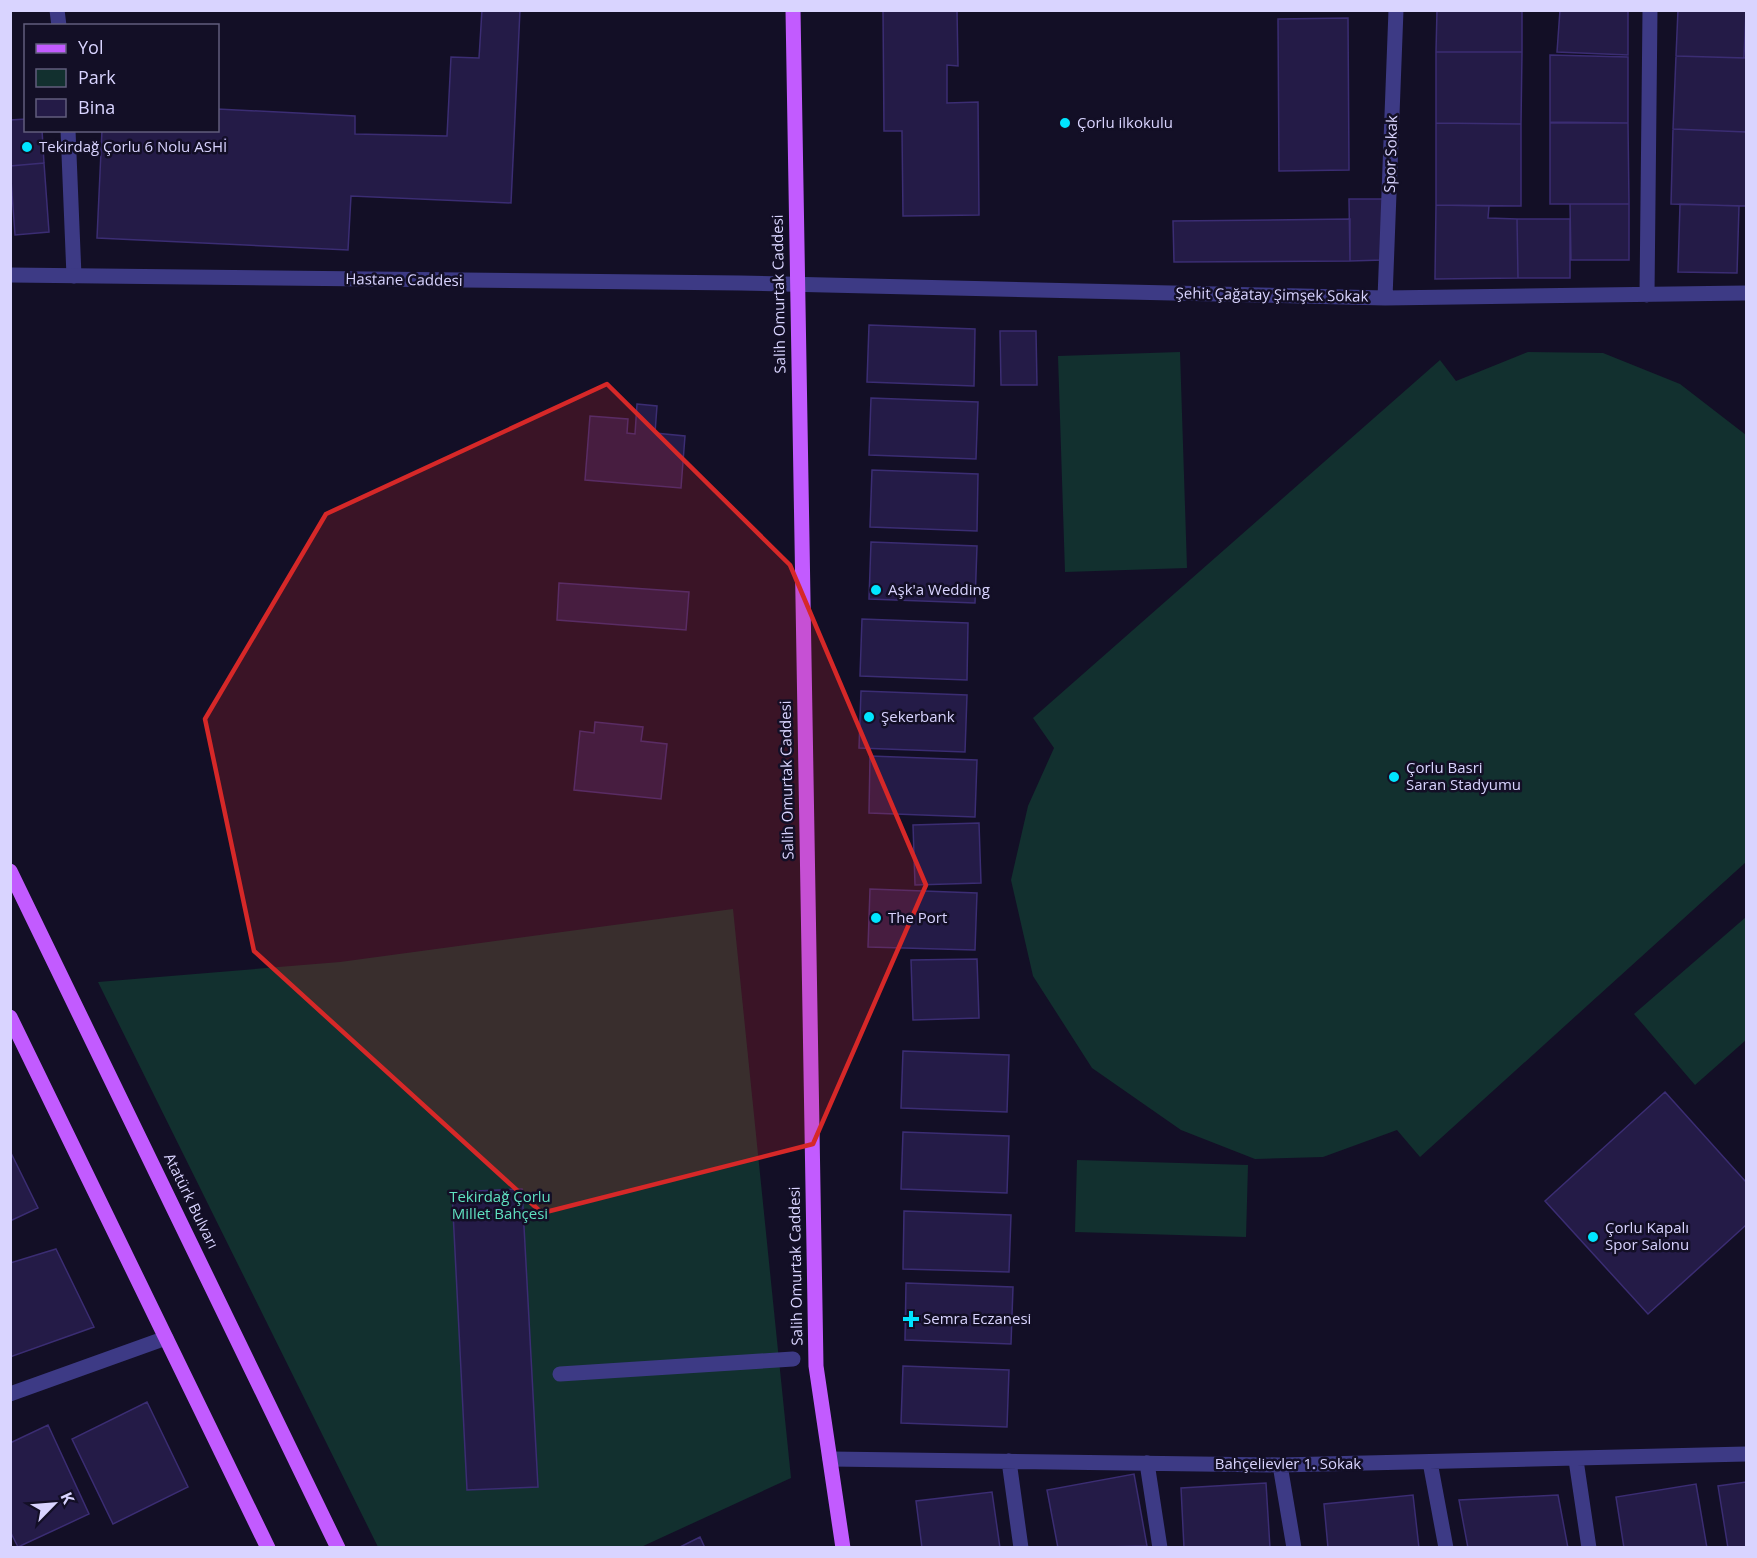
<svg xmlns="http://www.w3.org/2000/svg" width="1757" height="1558" viewBox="0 0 1757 1558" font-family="'Open Sans',sans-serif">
<rect width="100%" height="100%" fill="#130f26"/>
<!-- green -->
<path fill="#12302f" d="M1180,352L1187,568L1065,572L1058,356Z
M1528,352L1603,353L1680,384L1746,435V862L1420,1157L1397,1130L1323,1157L1255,1159L1181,1130L1092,1068L1033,976L1011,880L1028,806L1054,748L1033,718L1440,360L1456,381Z
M733,909L791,1478L641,1547H378L98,982L340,962Z
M1746,917V1040L1695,1085L1634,1014Z
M1077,1160L1248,1165L1246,1237L1075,1232Z"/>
<!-- building -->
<path fill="#241b47" stroke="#3b2d73" stroke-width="1.5" d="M482,10H520L511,203L351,196L348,250L97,238L102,130H218V109L355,116V134L447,136L451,57L479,58Z
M883,10H957L958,66L947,65V103L978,102L979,215L903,216L902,131H884Z
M1437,10H1522V52H1436Z
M1560,10H1628V55L1557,52Z
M1678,10H1746L1744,58L1676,56Z
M1348,18L1349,170L1279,171L1278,19Z
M1436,52H1522L1521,124L1436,123Z
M1550,55L1628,57V123L1550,122Z
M1676,56L1746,58V132L1673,129Z
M26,119V130H42L44,163L10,166V120Z
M1436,123L1521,124V206L1436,205Z
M1550,123H1628L1629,204H1550Z
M1673,129L1746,132V206L1671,204Z
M44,163L49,232L15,235L10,166Z
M1349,199H1383V260L1350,261Z
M1570,204H1629V260H1571Z
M1680,204L1739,206L1737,273L1678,272Z
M1436,205L1489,206L1488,218L1517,219L1518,278L1435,279Z
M1350,219V261L1174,262L1173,221Z
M1517,219H1570V278H1518Z
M869,325L975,329L974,386L867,382Z
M1000,331H1036L1037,385H1001Z
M871,398L978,402L976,459L869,455Z
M637,404L657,406L655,433L685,436L681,488L585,480L590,416L628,419L627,433L635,434Z
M872,470L978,474L977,531L870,527Z
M871,542L977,546L975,603L869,599Z
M559,583L689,592L686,630L557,620Z
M862,619L968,623L967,680L860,676Z
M861,691L967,695L965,752L859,748Z
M595,722L643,727L641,741L667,744L661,799L574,790L580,731L594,733Z
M870,756L977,760L975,817L869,813Z
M979,823L981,883L915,885L913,825Z
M870,889L977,893L975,950L868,947Z
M977,959L979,1018L913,1020L911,960Z
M903,1051L1009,1055L1007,1112L901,1108Z
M1665,1092L1746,1182V1225L1648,1314L1545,1201Z
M903,1132L1009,1136L1007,1193L901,1189Z
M10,1151L38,1208L10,1221Z
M522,1189L538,1487L467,1490L452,1192Z
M904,1211L1011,1215L1009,1272L903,1269Z
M56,1249L94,1327L10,1357V1263Z
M906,1283L1013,1287L1011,1344L905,1340Z
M903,1366L1009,1370L1007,1427L901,1423Z
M147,1402L188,1487L113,1524L72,1439Z
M48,1425L89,1514L18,1547L10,1531V1443Z
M1134,1474L1147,1546L1058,1548L1047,1490Z
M1746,1482V1548H1728L1718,1486Z
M1266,1483L1270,1548H1184L1181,1488Z
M1696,1484L1707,1548H1624L1616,1497Z
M992,1492L1000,1548H922L916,1501Z
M1413,1495L1419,1548H1328L1324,1504Z
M1558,1495L1568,1548H1468L1459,1500Z
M700,1537L705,1548H678Z"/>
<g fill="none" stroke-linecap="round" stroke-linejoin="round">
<!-- lane -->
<path stroke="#3d3a85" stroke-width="15" d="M57,10L59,26
M68,130L74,276
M560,1374L793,1359"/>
<!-- street -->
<path stroke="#3d3a85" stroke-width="15" d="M10,275L740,283L1385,298L1746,293
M1647,295L1650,10
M1385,298L1396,10
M10,1394L166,1338
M830,1459L1280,1465L1746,1454
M1576,1460L1589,1548
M1009,1461L1021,1548
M1430,1462L1446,1548
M1147,1463L1160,1548
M1280,1465L1294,1548"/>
<!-- primary -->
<path stroke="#c25bff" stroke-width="15" d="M793,10L816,1366L843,1548
M10,871L338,1548
M10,1017L268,1548"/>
</g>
<!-- marked area -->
<path fill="#d62828" fill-opacity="0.2" stroke="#d62828" stroke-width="4.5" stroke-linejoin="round" d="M607,384L790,565L926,885L813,1144L542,1213L254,951L205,719L326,514Z"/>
<!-- markers -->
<g fill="#00e5ff" stroke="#130f26" stroke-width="2">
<circle cx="1065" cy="123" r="6"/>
<circle cx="27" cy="147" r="6"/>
<circle cx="876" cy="590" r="6"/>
<circle cx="869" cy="717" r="6"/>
<circle cx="1394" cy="777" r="6"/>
<circle cx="876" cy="918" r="6"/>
<circle cx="1593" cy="1237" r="6"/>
<path d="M908 1310h6v6h6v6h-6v6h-6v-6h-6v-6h6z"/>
</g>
<g text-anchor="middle" stroke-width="5" stroke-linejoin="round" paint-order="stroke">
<!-- poi labels -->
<g font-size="15" fill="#d9d4ff" stroke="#130f26" text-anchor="start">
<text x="1077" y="128">Çorlu ilkokulu</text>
<text x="39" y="152">Tekirdağ Çorlu 6 Nolu ASHİ</text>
<text x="888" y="595">Aşk'a Wedding</text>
<text x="881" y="722">Şekerbank</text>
<text x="1406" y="773">Çorlu Basri<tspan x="1406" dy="17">Saran Stadyumu</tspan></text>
<text x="888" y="923">The Port</text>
<text x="1605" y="1233">Çorlu Kapalı<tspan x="1605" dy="17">Spor Salonu</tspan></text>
<text x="923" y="1324">Semra Eczanesi</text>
</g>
<!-- street labels -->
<g font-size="15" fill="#d9d4ff" stroke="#130f26">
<text transform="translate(1391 154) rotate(-88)" y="5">Spor Sokak</text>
<text transform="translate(404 280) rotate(1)" y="5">Hastane Caddesi</text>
<text transform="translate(779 294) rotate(-91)" y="5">Salih Omurtak Caddesi</text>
<text transform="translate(1272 295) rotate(1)" y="5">Şehit Çağatay Şimşek Sokak</text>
<text transform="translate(787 780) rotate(-91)" y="5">Salih Omurtak Caddesi</text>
<text transform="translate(191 1201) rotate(64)" y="5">Atatürk Bulvarı</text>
<text transform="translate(796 1266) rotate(-91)" y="5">Salih Omurtak Caddesi</text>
<text x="1288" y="1469">Bahçelievler 1. Sokak</text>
</g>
<!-- park labels -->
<g font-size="15" fill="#5fe0c0" stroke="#130f26">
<text x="500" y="1202">Tekirdağ Çorlu<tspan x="500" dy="17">Millet Bahçesi</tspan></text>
</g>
</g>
<!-- border -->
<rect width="1757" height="1558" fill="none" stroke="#d9d4ff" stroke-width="24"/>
<!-- legend -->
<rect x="24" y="24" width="195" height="108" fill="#130f26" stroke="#625e7d" stroke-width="1.5"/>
<rect x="36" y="44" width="30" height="9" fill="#c25bff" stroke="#625e7d" stroke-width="1.5"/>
<text x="78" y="54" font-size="18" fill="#d9d4ff">Yol</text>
<rect x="36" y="69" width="30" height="18" fill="#12302f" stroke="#625e7d" stroke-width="1.5"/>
<text x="78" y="84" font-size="18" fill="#d9d4ff">Park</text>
<rect x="36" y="99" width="30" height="18" fill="#241b47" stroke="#625e7d" stroke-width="1.5"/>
<text x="78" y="114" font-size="18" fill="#d9d4ff">Bina</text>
<!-- north arrow -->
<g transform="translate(54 1504) rotate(65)" stroke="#130f26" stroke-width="4.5" paint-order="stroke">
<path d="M0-4.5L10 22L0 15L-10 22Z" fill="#d9d4ff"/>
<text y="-9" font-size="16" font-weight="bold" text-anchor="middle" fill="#d9d4ff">K</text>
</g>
</svg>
